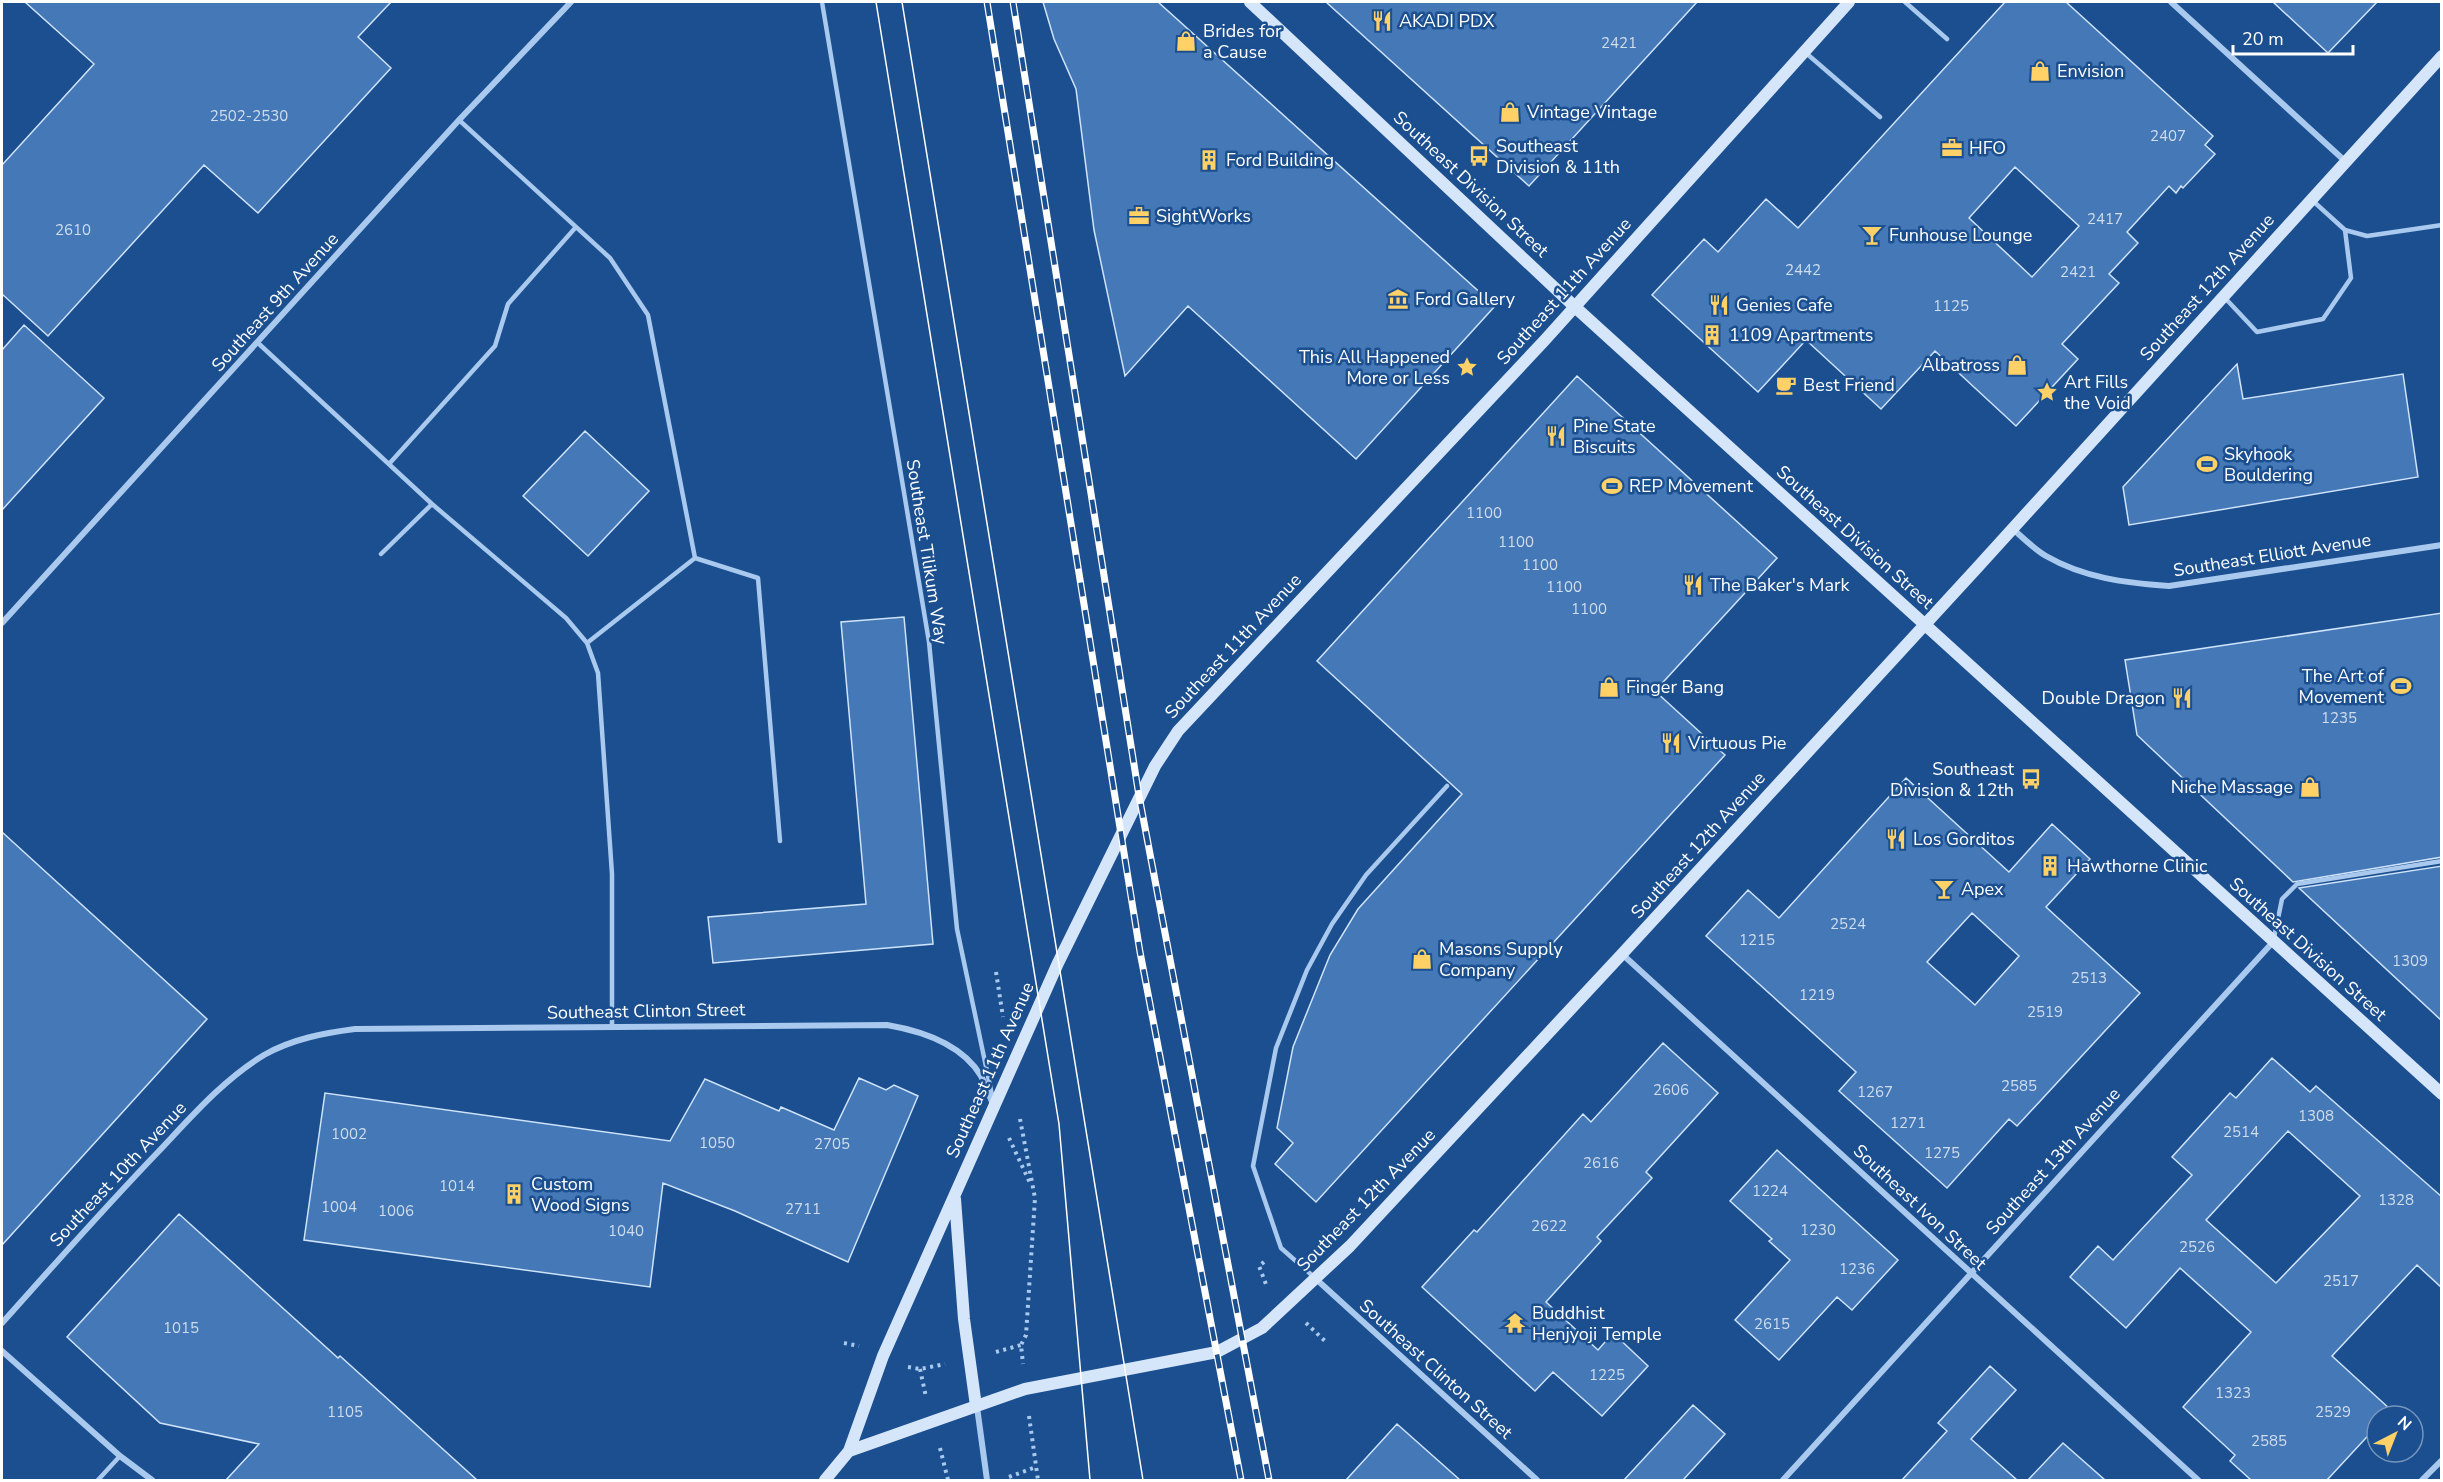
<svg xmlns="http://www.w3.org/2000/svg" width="2443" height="1482" viewBox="0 0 2443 1482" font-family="'Nunito Sans',sans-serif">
<rect width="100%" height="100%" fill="#1b4f8f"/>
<!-- building -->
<path fill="#4478b7" stroke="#cfe3fa" stroke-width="1.5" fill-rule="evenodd" d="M25,2H391L358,37L391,68L258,213L204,165L48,336L2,294V165L94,64Z
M1043,2H1158L1495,306L1356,459L1188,306L1125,376L1094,230L1076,89L1054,39Z
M1326,2H1697L1529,186Z
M2005,2H2066L2213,136L2205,145L2215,154L2183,188L2181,186L2176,193L2169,186L2127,232L2138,243L2109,274L2119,283L2062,344L2078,359L2016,426L1935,351L1881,409L1806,340L1758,392L1652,295L1704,239L1718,252L1766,199L1798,228ZM2015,167L2079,226L2032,277L1969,218Z
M2273,2H2377L2328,53Z
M24,325L104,398L2,510V350Z
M2237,364L2243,399L2403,374L2418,477L2129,525L2123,487Z
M1577,376L1777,558L1655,691L1725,755L1316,1202L1275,1164L1293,1143L1277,1128L1293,1047L1330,955L1358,909L1462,794L1317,661Z
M585,431L649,491L588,556L523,496Z
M2442,613V857L2293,882L2137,735L2125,660Z
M904,617L933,944L713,963L708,917L866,904L841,622Z
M1906,778L2009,872L2052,824L2090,859L2046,907L2140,993L2017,1126L2009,1119L1947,1188L1839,1091L1856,1072L1706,936L1748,890L1779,918ZM1972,913L2019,956L1975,1005L1927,962Z
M2,832L207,1019L2,1245Z
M2442,866V1021L2299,888Z
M1663,1043L1718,1093L1646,1172L1652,1178L1597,1237L1601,1241L1546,1302L1598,1350L1613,1333L1648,1366L1602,1416L1553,1372L1535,1391L1422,1287L1474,1230L1477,1232L1583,1114L1591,1122Z
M2272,1058L2310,1092L2316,1086L2442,1197V1288L2417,1265L2332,1356L2391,1410L2386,1416H2377V1426L2327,1480H2251L2230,1461L2235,1455L2183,1407L2251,1332L2180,1268L2126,1328L2070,1277L2098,1246L2113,1260L2192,1175L2172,1157L2230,1093L2236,1098ZM2288,1131L2360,1196L2276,1283L2206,1220Z
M859,1078L886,1090L894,1085L918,1096L848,1262L735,1211L663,1183L650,1287L304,1240L325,1093L670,1141L705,1079L779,1111L781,1107L834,1130Z
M1777,1150L1898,1260L1852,1310L1837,1297L1779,1360L1735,1320L1790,1260L1769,1241L1772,1239L1730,1201Z
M179,1214L338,1358L340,1356L477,1480H226L259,1444L160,1423L67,1337Z
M1990,1366L2016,1390L1971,1439L2017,1480H1902L1947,1431L1938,1423Z
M1693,1405L1725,1434L1683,1480H1624Z
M1397,1424L1460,1480H1346Z
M2063,1443L2105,1480H2028Z"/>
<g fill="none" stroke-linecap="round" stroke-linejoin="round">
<!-- path -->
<path stroke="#a9c9ee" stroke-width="4" stroke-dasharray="3 4.5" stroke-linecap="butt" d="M996,972L1003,1017
M1020,1119L1035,1198L1026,1335L1021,1345L1023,1364
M1009,1138L1030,1183
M1264,1262L1259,1266L1267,1287
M1306,1323L1326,1342
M844,1343L859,1346
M996,1352L1021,1345
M908,1367L920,1369L945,1364
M920,1369L926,1397
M1029,1416L1038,1480
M940,1448L948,1480
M1009,1477L1036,1467"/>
<!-- lane -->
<path stroke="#a9c9ee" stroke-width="4.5" d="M822,2L929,642L957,929L992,1095
M1905,2L1947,39
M1806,53L1880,117
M459,120L610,258L648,315L695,558L587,643
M2313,201L2345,230L2367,236L2442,225
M2225,298L2257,332L2323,319L2351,278L2345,230
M258,343L432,504L566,618L587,643L598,673L612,874V1026
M389,464L495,346L508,304L576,227
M381,554L432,504
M695,558L758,578L780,841
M2274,938L2282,899L2297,884L2442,861
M1314,1277L1281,1248L1253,1166L1276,1048L1307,970L1332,924L1366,875L1447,786
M98,1480L120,1456"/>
<!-- street -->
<path stroke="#a9c9ee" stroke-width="6" d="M2171,2L2345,161
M2013,529C2023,538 2034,549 2046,556C2084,578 2126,583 2169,586L2442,545
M2,623L459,120L571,2
M1622,954L2198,1480
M1316,1279L1537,1480
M2,1323C54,1265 105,1207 159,1151C192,1116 223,1080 264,1055C292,1039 324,1033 355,1029L887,1025C922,1031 962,1044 981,1076C986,1085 990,1097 994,1107
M2,1351L120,1456L152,1480
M977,1407L987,1480
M1783,1480L2273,942
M2422,1480L2442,1460"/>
<!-- secondary -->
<path stroke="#d6e6fa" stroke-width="12" d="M1250,2L1575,307L2442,1094
M955,1199L964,1319L976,1406
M849,1451L1025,1389L1217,1352L1262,1328L1350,1246L1622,954L1976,569L2442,56
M825,1480L849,1451L883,1356L1058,963L1155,766L1178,731L1544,341L1849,2"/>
<!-- tram -->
<path stroke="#fff" stroke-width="1.5" d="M876,2L1059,1124L1090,1480
M902,2L1143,1480"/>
<!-- rail casing -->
<g stroke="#fff" stroke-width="7">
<path id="rail" d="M987,2L1140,952L1241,1480
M1013,2L1139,796L1269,1480"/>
</g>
<!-- rail -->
<use href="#rail" stroke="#1b4f8f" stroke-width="4.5" stroke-dasharray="14" stroke-linecap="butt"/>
</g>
<!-- icons -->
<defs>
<g id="restaurant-bare" transform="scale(1.62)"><path d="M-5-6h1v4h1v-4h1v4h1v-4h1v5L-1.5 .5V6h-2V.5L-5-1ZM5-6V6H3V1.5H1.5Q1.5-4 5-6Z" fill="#ffd166" stroke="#1b4f8f" stroke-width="2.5" paint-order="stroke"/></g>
<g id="shop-bare" transform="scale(1.62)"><path d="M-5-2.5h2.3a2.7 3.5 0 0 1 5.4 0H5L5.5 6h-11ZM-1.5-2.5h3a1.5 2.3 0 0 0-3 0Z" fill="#ffd166" stroke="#1b4f8f" stroke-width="2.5" paint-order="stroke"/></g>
<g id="office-bare" transform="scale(1.62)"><path d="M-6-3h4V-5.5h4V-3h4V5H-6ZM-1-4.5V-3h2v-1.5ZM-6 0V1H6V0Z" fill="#ffd166" stroke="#1b4f8f" stroke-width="2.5" paint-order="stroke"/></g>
<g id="bus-bare" transform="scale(1.62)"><path d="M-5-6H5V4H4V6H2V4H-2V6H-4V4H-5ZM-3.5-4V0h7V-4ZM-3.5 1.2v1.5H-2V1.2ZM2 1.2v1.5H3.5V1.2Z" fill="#ffd166" stroke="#1b4f8f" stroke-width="2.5" paint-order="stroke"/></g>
<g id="building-bare" transform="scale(1.62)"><path d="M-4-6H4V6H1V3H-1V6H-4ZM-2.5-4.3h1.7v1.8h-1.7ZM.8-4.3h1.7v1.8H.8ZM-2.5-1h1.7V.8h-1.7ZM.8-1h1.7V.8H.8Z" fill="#ffd166" stroke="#1b4f8f" stroke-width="2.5" paint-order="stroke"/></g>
<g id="bar-bare" transform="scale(1.62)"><path d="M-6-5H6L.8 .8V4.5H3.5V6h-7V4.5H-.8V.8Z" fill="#ffd166" stroke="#1b4f8f" stroke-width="2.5" paint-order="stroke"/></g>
<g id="museum-bare" transform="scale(1.62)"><path d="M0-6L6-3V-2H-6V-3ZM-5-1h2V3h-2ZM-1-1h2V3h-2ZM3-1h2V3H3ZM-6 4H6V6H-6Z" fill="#ffd166" stroke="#1b4f8f" stroke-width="2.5" paint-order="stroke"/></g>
<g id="sight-bare" transform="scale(1.62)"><path d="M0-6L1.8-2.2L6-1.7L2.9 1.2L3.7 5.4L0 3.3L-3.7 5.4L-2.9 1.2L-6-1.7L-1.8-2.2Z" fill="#ffd166" stroke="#1b4f8f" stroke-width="2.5" paint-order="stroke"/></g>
<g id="cafe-bare" transform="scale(1.62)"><path d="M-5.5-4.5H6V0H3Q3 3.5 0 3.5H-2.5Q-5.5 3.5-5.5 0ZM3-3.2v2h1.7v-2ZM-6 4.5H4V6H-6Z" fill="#ffd166" stroke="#1b4f8f" stroke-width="2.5" paint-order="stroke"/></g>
<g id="stadium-bare" transform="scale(1.62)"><path d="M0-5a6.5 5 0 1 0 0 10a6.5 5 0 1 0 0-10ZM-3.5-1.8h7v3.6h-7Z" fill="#ffd166" stroke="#1b4f8f" stroke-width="2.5" paint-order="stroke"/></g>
<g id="temple-bare" transform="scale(1.62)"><path d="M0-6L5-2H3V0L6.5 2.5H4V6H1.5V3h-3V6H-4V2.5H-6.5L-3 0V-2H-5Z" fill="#ffd166" stroke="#1b4f8f" stroke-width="2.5" paint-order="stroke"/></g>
</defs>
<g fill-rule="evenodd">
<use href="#restaurant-bare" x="1382" y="21"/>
<use href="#shop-bare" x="1186" y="41"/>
<use href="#shop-bare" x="2040" y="71"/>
<use href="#shop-bare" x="1510" y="112"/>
<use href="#office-bare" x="1952" y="148"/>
<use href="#bus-bare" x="1479" y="156"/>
<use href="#building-bare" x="1209" y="160"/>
<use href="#office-bare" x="1139" y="216"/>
<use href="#bar-bare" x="1872" y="235"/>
<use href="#museum-bare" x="1398" y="299"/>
<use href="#restaurant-bare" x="1719" y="305"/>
<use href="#building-bare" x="1712" y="335"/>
<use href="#shop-bare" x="2017" y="365"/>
<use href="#sight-bare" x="1467" y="367"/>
<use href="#cafe-bare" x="1786" y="385"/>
<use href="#sight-bare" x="2047" y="392"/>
<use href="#restaurant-bare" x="1556" y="436"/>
<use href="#stadium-bare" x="2207" y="464"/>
<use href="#stadium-bare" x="1612" y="486"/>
<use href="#restaurant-bare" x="1693" y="585"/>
<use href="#stadium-bare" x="2401" y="686"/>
<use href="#shop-bare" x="1609" y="687"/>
<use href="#restaurant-bare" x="2182" y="698"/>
<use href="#restaurant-bare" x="1671" y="743"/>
<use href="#bus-bare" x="2031" y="779"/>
<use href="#shop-bare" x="2310" y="787"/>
<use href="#restaurant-bare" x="1896" y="839"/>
<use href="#building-bare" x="2050" y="866"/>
<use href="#bar-bare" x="1944" y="889"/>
<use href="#shop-bare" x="1422" y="959"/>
<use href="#building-bare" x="514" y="1194"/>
<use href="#temple-bare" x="1515" y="1323"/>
</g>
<g text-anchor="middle" stroke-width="5" stroke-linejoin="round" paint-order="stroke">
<!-- number labels -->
<g font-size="15" fill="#d0dded">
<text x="1619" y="48">2421</text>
<text x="249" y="121">2502-2530</text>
<text x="2168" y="141">2407</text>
<text x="2105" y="224">2417</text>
<text x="73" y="235">2610</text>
<text x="1803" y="275">2442</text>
<text x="2078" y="277">2421</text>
<text x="1951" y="311">1125</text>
<text x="1484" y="518">1100</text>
<text x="1516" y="547">1100</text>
<text x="1540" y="570">1100</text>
<text x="1564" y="592">1100</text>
<text x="1589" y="614">1100</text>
<text x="2339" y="723">1235</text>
<text x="1848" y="929">2524</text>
<text x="1757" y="945">1215</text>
<text x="2410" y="966">1309</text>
<text x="2089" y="983">2513</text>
<text x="1817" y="1000">1219</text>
<text x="2045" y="1017">2519</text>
<text x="2019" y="1091">2585</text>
<text x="1671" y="1095">2606</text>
<text x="1875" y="1097">1267</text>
<text x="2316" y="1121">1308</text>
<text x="1908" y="1128">1271</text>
<text x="2241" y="1137">2514</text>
<text x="349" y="1139">1002</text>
<text x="717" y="1148">1050</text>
<text x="832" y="1149">2705</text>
<text x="1942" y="1158">1275</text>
<text x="1601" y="1168">2616</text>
<text x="457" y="1191">1014</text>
<text x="1770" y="1196">1224</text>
<text x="2396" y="1205">1328</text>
<text x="339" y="1212">1004</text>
<text x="803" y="1214">2711</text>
<text x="396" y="1216">1006</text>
<text x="1549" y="1231">2622</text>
<text x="1818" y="1235">1230</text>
<text x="626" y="1236">1040</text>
<text x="2197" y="1252">2526</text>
<text x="1857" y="1274">1236</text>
<text x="2341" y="1286">2517</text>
<text x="1772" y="1329">2615</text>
<text x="181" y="1333">1015</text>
<text x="1607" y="1380">1225</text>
<text x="2233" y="1398">1323</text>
<text x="345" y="1417">1105</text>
<text x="2333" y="1417">2529</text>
<text x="2269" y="1446">2585</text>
</g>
<!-- poi labels -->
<g font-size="18" fill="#fff" stroke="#1b4f8f" text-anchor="start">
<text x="1399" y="27">AKADI PDX</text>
<text x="1203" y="37">Brides for<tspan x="1203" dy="21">a Cause</tspan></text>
<text x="2057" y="77">Envision</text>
<text x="1527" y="118">Vintage Vintage</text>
<text x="1496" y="152">Southeast<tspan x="1496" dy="21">Division &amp; 11th</tspan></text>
<text x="1969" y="154">HFO</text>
<text x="1226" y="166">Ford Building</text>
<text x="1156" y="222">SightWorks</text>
<text x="1889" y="241">Funhouse Lounge</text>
<text x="1415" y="305">Ford Gallery</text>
<text x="1736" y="311">Genies Cafe</text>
<text x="1729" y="341">1109 Apartments</text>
<text x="1450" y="363" text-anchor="end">This All Happened<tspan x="1450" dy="21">More or Less</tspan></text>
<text x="2000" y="371" text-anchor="end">Albatross</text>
<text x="2064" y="388">Art Fills<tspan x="2064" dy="21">the Void</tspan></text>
<text x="1803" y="391">Best Friend</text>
<text x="1573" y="432">Pine State<tspan x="1573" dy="21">Biscuits</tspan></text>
<text x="2224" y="460">Skyhook<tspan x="2224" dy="21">Bouldering</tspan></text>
<text x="1629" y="492">REP Movement</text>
<text x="1710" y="591">The Baker's Mark</text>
<text x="2384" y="682" text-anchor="end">The Art of<tspan x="2384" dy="21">Movement</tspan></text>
<text x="1626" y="693">Finger Bang</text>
<text x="2165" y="704" text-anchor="end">Double Dragon</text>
<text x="1688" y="749">Virtuous Pie</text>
<text x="2014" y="775" text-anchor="end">Southeast<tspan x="2014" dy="21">Division &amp; 12th</tspan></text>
<text x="2293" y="793" text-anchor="end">Niche Massage</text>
<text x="1913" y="845">Los Gorditos</text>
<text x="2067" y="872">Hawthorne Clinic</text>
<text x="1961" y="895">Apex</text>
<text x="1439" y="955">Masons Supply<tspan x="1439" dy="21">Company</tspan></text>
<text x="531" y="1190">Custom<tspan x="531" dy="21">Wood Signs</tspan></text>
<text x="1532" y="1319">Buddhist<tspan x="1532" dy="21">Henjyoji Temple</tspan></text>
</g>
<!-- street labels -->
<g font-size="18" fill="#fff" stroke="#1b4f8f">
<text transform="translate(1471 184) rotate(43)" y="6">Southeast Division Street</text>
<text transform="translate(2207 287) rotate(-48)" y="6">Southeast 12th Avenue</text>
<text transform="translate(1564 291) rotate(-48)" y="6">Southeast 11th Avenue</text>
<text transform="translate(275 302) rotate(-48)" y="6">Southeast 9th Avenue</text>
<text transform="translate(1855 537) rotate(42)" y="6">Southeast Division Street</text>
<text transform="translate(927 552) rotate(81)" y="6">Southeast Tilikum Way</text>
<text transform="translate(2272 555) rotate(-9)" y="6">Southeast Elliott Avenue</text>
<text transform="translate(1233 646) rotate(-47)" y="6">Southeast 11th Avenue</text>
<text transform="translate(1698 845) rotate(-48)" y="6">Southeast 12th Avenue</text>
<text transform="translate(2308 949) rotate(42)" y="6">Southeast Division Street</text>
<text transform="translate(646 1011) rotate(-1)" y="6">Southeast Clinton Street</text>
<text transform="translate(990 1070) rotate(-66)" y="6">Southeast 11th Avenue</text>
<text transform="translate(2053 1161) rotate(-48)" y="6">Southeast 13th Avenue</text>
<text transform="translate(118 1174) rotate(-47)" y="6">Southeast 10th Avenue</text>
<text transform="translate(1366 1200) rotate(-46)" y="6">Southeast 12th Avenue</text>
<text transform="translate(1920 1207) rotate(43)" y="6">Southeast Ivon Street</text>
<text transform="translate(1436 1369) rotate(42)" y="6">Southeast Clinton Street</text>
</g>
</g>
<!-- border -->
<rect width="2443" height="1482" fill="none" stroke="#ffffff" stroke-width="6"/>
<!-- north arrow -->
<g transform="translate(2395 1434) rotate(42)"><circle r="28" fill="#1b4f8f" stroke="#7695bc" stroke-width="1.5"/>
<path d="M0-4.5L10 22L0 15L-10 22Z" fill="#ffd166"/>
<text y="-9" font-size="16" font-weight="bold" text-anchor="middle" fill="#ffffff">N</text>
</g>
<!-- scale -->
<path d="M2233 45v9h120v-9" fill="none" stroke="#ffffff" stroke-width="3"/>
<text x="2242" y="45" font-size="18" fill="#ffffff" stroke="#1b4f8f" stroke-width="4.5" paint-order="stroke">20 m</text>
</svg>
